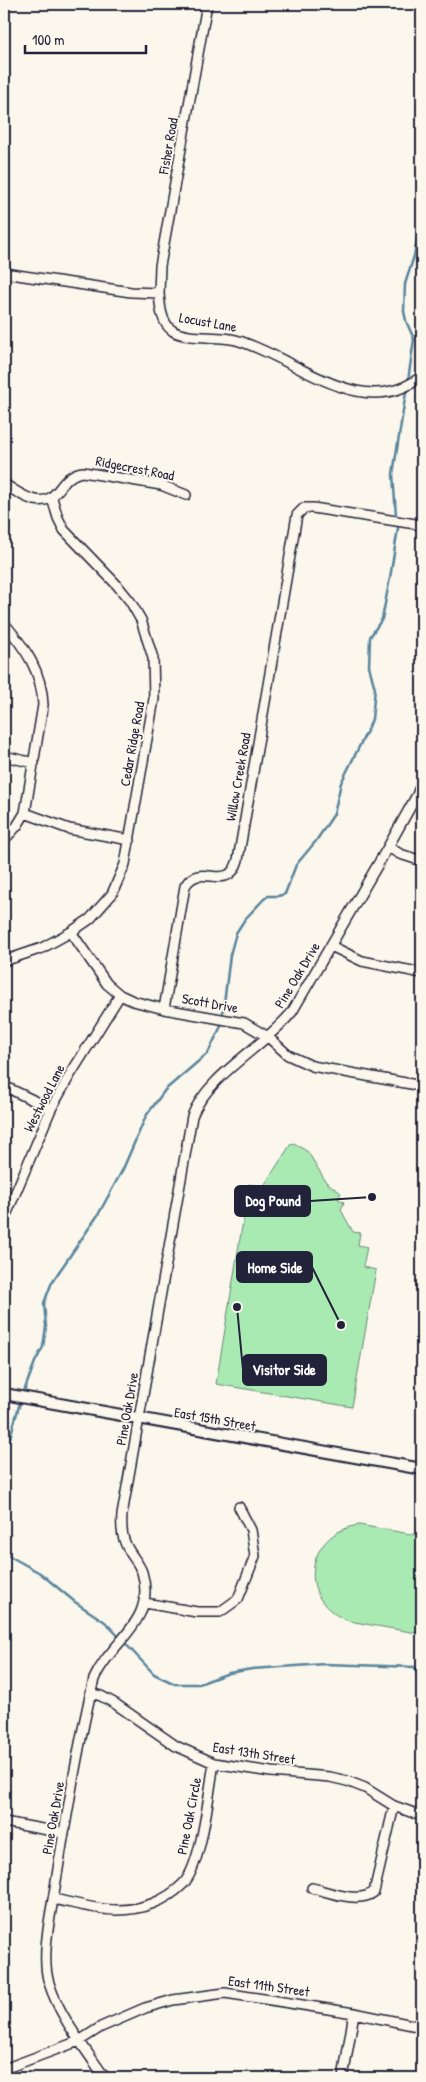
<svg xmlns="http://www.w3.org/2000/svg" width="426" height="2082" viewBox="0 0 426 2082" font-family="'Patrick Hand',sans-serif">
<rect width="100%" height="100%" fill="#fbf7ec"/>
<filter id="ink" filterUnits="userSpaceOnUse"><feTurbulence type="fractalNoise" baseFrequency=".02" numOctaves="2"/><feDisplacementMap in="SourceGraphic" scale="10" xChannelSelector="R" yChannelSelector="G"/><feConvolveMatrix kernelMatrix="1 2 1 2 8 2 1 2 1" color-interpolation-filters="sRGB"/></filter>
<g filter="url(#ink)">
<!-- green -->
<path fill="#a9eab3" stroke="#668677" d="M294,1143L308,1152L326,1182L341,1193L338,1199L344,1202L341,1210L353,1232L360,1233L358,1245L367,1247L363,1267L376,1270L352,1407L216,1384L249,1184L263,1187L291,1144Z
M359,1525L422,1536V1634L349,1621C296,1602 304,1533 359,1525Z"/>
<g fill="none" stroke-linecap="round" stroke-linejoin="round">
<!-- stream -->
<path stroke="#59849c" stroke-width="2.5" d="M408,381L414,339L406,321L404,311L405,284L414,256L419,229L422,185
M396,515L393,474L407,386
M223,1012L230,955L236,933L245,919L264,899L268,896H278L285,894L296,865L316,841L334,814L341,783L369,727L372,719L375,689L369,666L370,637L382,619L390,578L398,528
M23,1394L35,1362L43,1347L46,1327L44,1303L52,1282L98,1215L123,1169L146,1116L165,1090L208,1053L222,1024
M4,1446L9,1441L21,1399
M4,1553L40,1573L75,1602L105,1622L154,1674L175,1684H199L229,1673L252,1669L325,1664L415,1667L422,1691"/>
<!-- minor casing -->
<g stroke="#22223b" stroke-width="12">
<path id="minor" d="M4,273L131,292L159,293C160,306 161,323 173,331C188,340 218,335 236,340C296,357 362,424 422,376
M159,293L160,266L207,4
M4,484C14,490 24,498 35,500C60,505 58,475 83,472L161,485L186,495
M4,623C25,648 42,671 43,705L25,813L17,826L4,840
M4,756L34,763
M25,813L69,829L130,840
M388,847L400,854L422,861
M71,932L107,984L120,995L133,1001L164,1009L244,1023L268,1037L288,1055L312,1066L422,1086
M331,946L362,961L422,973
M4,961L42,948L71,932L90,919L112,894L125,864L154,699L153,658L141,620L130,601L117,585L64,530L58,518L52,498
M164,1009L185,886C200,860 228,895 238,860L297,515L304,508H313L422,525
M4,1086L51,1109
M4,1220L51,1109L70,1075L120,995
M145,1603L197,1612H220L238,1599L255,1556L251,1530L239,1507
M90,1693L101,1696L114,1703L176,1746L214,1763L271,1772L330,1777L347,1781L365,1788L394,1806L422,1816
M4,1822L64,1833
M312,1888C329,1892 359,1904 374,1892L394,1806
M53,1899C74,1903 96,1910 117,1910C142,1910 166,1901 183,1884C202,1865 209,1791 214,1763
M4,2069L79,2041L101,2027L145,2008L173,2000L225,1993L354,2013L422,2027
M105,2078C85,2048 60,2018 49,1983C40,1955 52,1910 56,1881C67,1814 78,1745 94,1679C112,1639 157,1622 142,1572C139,1564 134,1559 130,1552C122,1540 121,1529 122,1515L192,1116C208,1075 264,1047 292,1012L388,847L417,795L422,782
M343,2078L354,2013"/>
</g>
<!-- major casing -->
<g stroke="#22223b" stroke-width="14">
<path id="major" d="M4,1394L422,1469"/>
</g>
<!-- minor -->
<use href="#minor" stroke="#fbf7ec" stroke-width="9"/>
<!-- major -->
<use href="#major" stroke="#fbf7ec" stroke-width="10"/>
</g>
</g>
<g text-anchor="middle" stroke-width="4" stroke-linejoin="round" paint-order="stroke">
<!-- street labels -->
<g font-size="14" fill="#22223b" stroke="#fbf7ec">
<text transform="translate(168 146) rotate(-80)" y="5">Fisher Road</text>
<text transform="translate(208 322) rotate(10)" y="5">Locust Lane</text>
<text transform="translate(135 468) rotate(11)" y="5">Ridgecrest Road</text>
<text transform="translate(132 744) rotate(-80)" y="5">Cedar Ridge Road</text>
<text transform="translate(238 777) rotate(-80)" y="5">Willow Creek Road</text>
<text transform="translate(297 975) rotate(-59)" y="5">Pine Oak Drive</text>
<text transform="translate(210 1003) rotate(10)" y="5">Scott Drive</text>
<text transform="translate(44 1098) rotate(-63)" y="5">Westwood Lane</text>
<text transform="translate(127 1409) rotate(-80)" y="5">Pine Oak Drive</text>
<text transform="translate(215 1419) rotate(10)" y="5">East 15th Street</text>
<text transform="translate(254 1753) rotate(9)" y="5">East 13th Street</text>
<text transform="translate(189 1816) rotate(-79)" y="5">Pine Oak Circle</text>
<text transform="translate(53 1818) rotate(-80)" y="5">Pine Oak Drive</text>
<text transform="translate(269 1986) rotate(8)" y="5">East 11th Street</text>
</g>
</g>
<!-- callouts -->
<path fill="none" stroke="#22223b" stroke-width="2" d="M372 1197L310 1201M341 1325L312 1267M237 1307L243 1370"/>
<g fill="#22223b" stroke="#fbf7ec" stroke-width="2">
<circle cx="372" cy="1197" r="5"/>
<circle cx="341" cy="1325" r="5"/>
<circle cx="237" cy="1307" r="5"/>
</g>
<g fill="#22223b" stroke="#22223b" stroke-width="2">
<rect x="235" y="1186" width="75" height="30" rx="5"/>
<rect x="237" y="1252" width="75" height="30" rx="5"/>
<rect x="243" y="1355" width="83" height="30" rx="5"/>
</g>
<g font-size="15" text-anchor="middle" font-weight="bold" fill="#fff">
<text x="273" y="1206">Dog Pound</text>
<text x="275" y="1273">Home Side</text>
<text x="284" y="1375">Visitor Side</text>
</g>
<!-- margin -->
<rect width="426" height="2082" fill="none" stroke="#fbf7ec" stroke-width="20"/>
<rect x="10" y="10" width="406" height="2062" fill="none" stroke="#22223b" stroke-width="2" filter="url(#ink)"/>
<!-- scale -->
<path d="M25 45v8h121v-8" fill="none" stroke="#22223b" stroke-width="2.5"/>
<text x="32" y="45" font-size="15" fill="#22223b" stroke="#fbf7ec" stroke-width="4" paint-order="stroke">100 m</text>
</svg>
